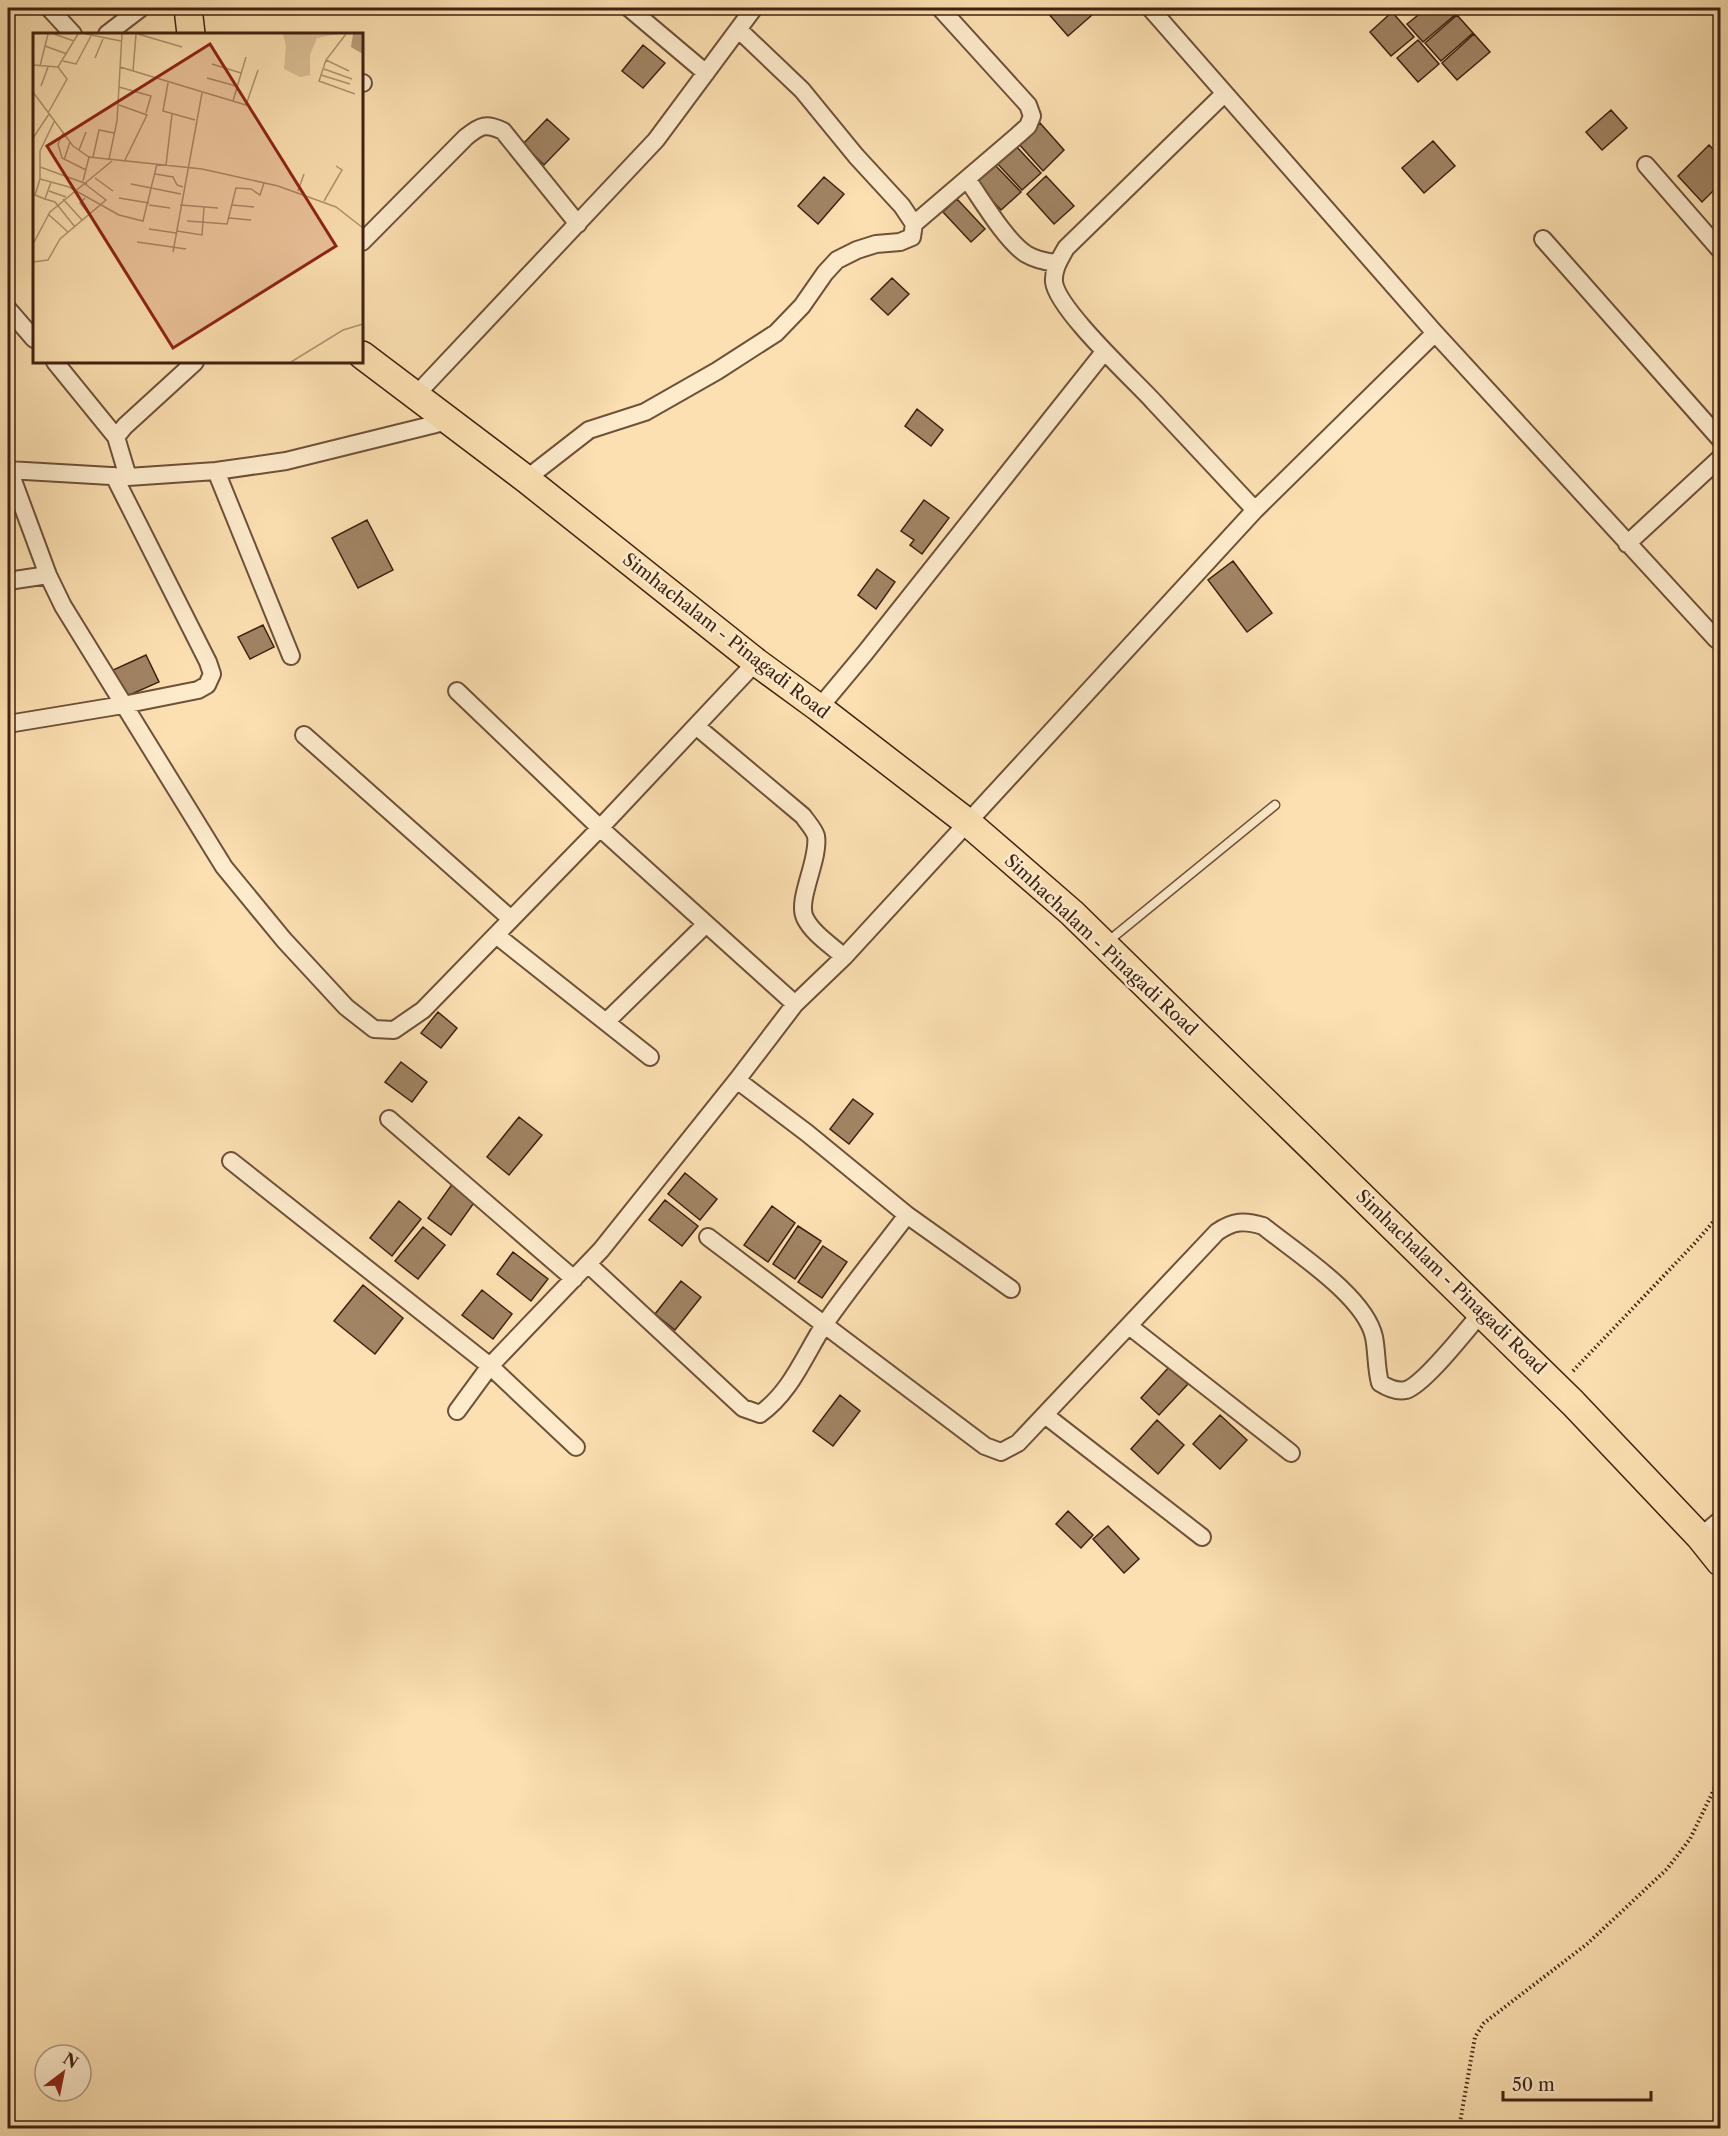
<svg xmlns="http://www.w3.org/2000/svg" width="1728" height="2136" viewBox="0 0 1728 2136" font-family="'Libre Caslon Text',serif">
<rect width="100%" height="100%" fill="#fce0b1"/>
<filter id="stains"><feTurbulence type="fractalNoise" baseFrequency=".00333" numOctaves="4"/><feColorMatrix values="0 0 0 0 .2 0 0 0 0 .09 0 0 0 0 .02 0 0 0 .5 -.17"/></filter>
<radialGradient id="worn" r=".72"><stop offset=".6" stop-color="#630" stop-opacity="0"/><stop offset="1" stop-color="#630" stop-opacity=".3"/></radialGradient>
<!-- building -->
<path fill="#a18464" stroke="#3f2111" stroke-width="1.5" d="M1052,8H1100L1068,36L1047,12Z
M1427,8H1450L1456,14L1423,42L1407,24Z
M1392,12L1414,37L1391,56L1370,32Z
M1457,15L1473,33L1441,61L1425,43Z
M1474,34L1490,52L1457,80L1442,63Z
M1418,40L1439,64L1418,82L1397,58Z
M643,45L665,63L643,88L622,71Z
M1611,110L1627,128L1602,150L1586,132Z
M547,119L569,139L544,165L523,144Z
M1040,123L1064,150L1043,171L1018,143Z
M1433,141L1455,166L1424,193L1402,168Z
M1014,144L1041,173L1022,190L995,161Z
M1709,145L1720,156V184L1702,202L1678,176Z
M994,164L1021,192L1001,210L975,182Z
M1046,176L1074,206L1054,224L1027,194Z
M824,177L844,194L818,224L798,206Z
M957,199L985,229L971,242L943,212Z
M892,278L909,294L888,315L871,299Z
M917,409L943,430L931,446L905,426Z
M924,500L949,518L922,554L910,545L914,540L901,531Z
M367,520L393,570L358,588L332,538Z
M1233,561L1272,613L1247,632L1208,580Z
M877,569L895,582L876,609L858,595Z
M263,625L274,647L250,659L238,637Z
M146,655L159,682L125,697L113,670Z
M438,1012L457,1028L441,1048L421,1033Z
M401,1062L427,1082L412,1102L385,1082Z
M853,1099L873,1114L849,1144L830,1129Z
M519,1117L542,1135L509,1175L487,1157Z
M685,1173L717,1199L700,1220L668,1194Z
M453,1183L476,1200L451,1235L428,1218Z
M665,1200L698,1226L682,1246L649,1220Z
M399,1201L421,1219L392,1256L370,1238Z
M772,1206L795,1223L768,1262L744,1245Z
M798,1226L821,1241L795,1279L773,1264Z
M423,1227L445,1245L418,1279L395,1261Z
M823,1246L847,1262L822,1298L798,1282Z
M513,1252L548,1279L531,1301L497,1274Z
M681,1281L701,1297L675,1330L655,1314Z
M363,1285L403,1318L375,1354L334,1321Z
M482,1290L512,1314L493,1339L462,1315Z
M1169,1367L1188,1384L1159,1415L1141,1398Z
M840,1395L860,1411L833,1446L813,1431Z
M1220,1415L1247,1440L1220,1469L1193,1444Z
M1157,1420L1184,1445L1158,1474L1131,1449Z
M1068,1511L1093,1535L1081,1548L1056,1524Z
M1108,1526L1139,1559L1124,1573L1093,1539Z"/>
<g fill="none" stroke-linecap="round" stroke-linejoin="round">
<!-- service casing -->
<g stroke="#6e5139" stroke-width="11">
<path id="service" d="M1106,943L1275,805"/>
</g>
<!-- minor casing -->
<g stroke="#6e5139" stroke-width="20">
<path id="minor" d="M49,8L73,34
M629,8L706,73
M1150,8L1435,333L1716,639L1720,641
M107,34L141,8
M362,83H363
M1224,94L1066,248C1060,259 1053,269 1054,282C1057,309 1134,380 1154,402C1188,438 1221,474 1255,510
M1646,165L1720,250
M967,179C982,200 1005,240 1026,254C1036,260 1046,262 1057,263
M914,224L1018,135L1028,126L1032,116L1028,105L940,8
M1543,239L1720,439
M362,242L466,137C481,125 486,123 503,131L578,224
M8,309L34,339
M55,362L116,437L128,477
M415,396L656,140L754,8
M116,437L125,426L195,362
M8,467L48,575L63,606L224,867L284,940L346,1007L374,1029L394,1030L423,1010L600,828L756,662
M8,470L128,477L216,471L286,461L448,421
M216,471L291,656
M526,479L589,430L645,412L717,371L776,333L802,306L825,273L837,260L857,250L876,244L900,242L912,237L914,224L902,206L856,156L802,90L739,30
M1627,544L1720,458
M8,581L48,575
M457,691L600,828L795,1004
M819,708L865,653L1104,352
M8,724L123,705L198,690L207,685L212,674L208,662L114,476
M696,726L803,816C807,822 814,829 816,836C820,859 796,900 805,918C813,934 831,945 844,957
M304,735L511,919
M496,935L650,1057
M606,1022L706,924
M737,1080L807,1133L907,1215L1011,1289
M389,1119L574,1279
M231,1161L490,1366L576,1447
M708,1237L985,1446L1001,1452L1018,1443L1217,1232C1233,1221 1244,1220 1263,1226C1295,1252 1365,1296 1374,1337C1377,1352 1376,1368 1380,1383C1388,1388 1397,1392 1406,1390C1425,1384 1467,1329 1482,1312
M588,1264L743,1408L760,1414C791,1392 804,1356 824,1325C850,1287 880,1251 907,1215
M1129,1326L1291,1453
M457,1411L490,1366L601,1250L737,1080L795,1004L844,957L1255,510L1435,333
M1045,1415L1202,1537
M1700,1537L1720,1520"/>
</g>
<!-- primary casing -->
<g stroke="#3f2111" stroke-width="30">
<path id="primary" d="M188,8L191,34
M362,355L526,479L756,662L819,708L967,822L1072,913L1573,1403L1700,1537L1720,1562"/>
</g>
<!-- path -->
<path stroke="#3f2111" stroke-width="4" stroke-dasharray="1.5 3" stroke-linecap="butt" d="M1573,1371L1694,1244L1720,1214
M1459,2128L1475,2037L1484,2023L1587,1944L1667,1869L1690,1839L1720,1777"/>
<!-- service -->
<use href="#service" stroke="#fdebcc" stroke-width="8"/>
<!-- minor -->
<use href="#minor" stroke="#fdebcc" stroke-width="16"/>
<!-- primary -->
<use href="#primary" stroke="#fce0b1" stroke-width="27"/>
</g>
<g text-anchor="middle" stroke-width="5" stroke-linejoin="round" paint-order="stroke">
<!-- street labels -->
<g font-size="18" fill="#3f2111" stroke="#fdebcc">
<text transform="translate(726 636) rotate(38)" y="6">Simhachalam - Pinagadi Road</text>
<text transform="translate(1101 945) rotate(43)" y="6">Simhachalam - Pinagadi Road</text>
<text transform="translate(1451 1282) rotate(44)" y="6">Simhachalam - Pinagadi Road</text>
</g>
</g>
<!-- overview -->
<g transform="translate(33 33)">
<rect width="330" height="330" fill="#fce0b1"/>
<path d="M250,1H305L284,5L277,22V42L267,44L251,36L253,13Z" fill="#dcc096"/>
<path d="M320,1H330V21L318,14Z" fill="#bc9f7b"/>
<path fill="none" stroke="#b09471" stroke-width="1.5" d="M21,1L41,8M53,1L88,8M105,1L149,14M313,1L293,27L286,48L322,61M12,13L34,21M62,25L70,6M293,27L316,38M30,28L43,31L59,1M179,31L208,40M0,32L25,34L45,1M7,33L15,1M87,34L213,72L225,37M291,36L319,46M100,38L103,1M288,42L317,51M174,45L203,53M135,50L130,78L162,87M8,53L15,34M86,54L118,63L113,80M0,59L40,113L56,124L169,136L245,153L303,174L330,195M200,68L213,24M86,72L114,82L92,127M15,80L34,46L25,34M21,89L7,118V134L54,151M30,100L25,111L29,125L53,137M0,105L16,81M46,117L53,99M60,124L66,97L81,100M76,126L84,88L89,1M31,127L37,109M133,132L139,81M7,134V146L36,154L86,182L110,188L124,131M122,141L140,144L144,152L150,154M62,145L80,158M7,146L2,162L12,166M50,148L56,124M18,149L12,166L22,169L42,194M98,151L148,161M16,158L33,164M265,158L271,141M52,165L47,170L56,181M86,165L116,170M30,166L49,187M291,168L309,137L303,133M116,172L137,175M147,172L185,175M199,172L221,174M15,181L35,199M196,185L218,187M154,188L194,191L203,155L218,156L227,162L231,150M116,196L143,200M144,198L169,202L171,174M104,209L153,216M0,211L17,179L79,128M140,219L169,60M0,229L15,227L27,206L73,167L52,151M258,329L310,297L330,291"/>
<path fill="#8f2418" fill-opacity="0.15" stroke="#8f2418" stroke-width="3" d="M177,11L303,213L140,315L14,113Z"/>
<rect width="330" height="330" fill="none" stroke="#3f2111" stroke-width="3"/>
</g>
<!-- margin -->
<rect width="1728" height="2136" fill="none" stroke="#fce0b1" stroke-width="30"/>
<rect x="9" y="9" width="1710" height="2118" fill="none" stroke="#3f2111" stroke-width="3"/>
<rect x="15" y="15" width="1698" height="2106" fill="none" stroke="#3f2111" stroke-width="1.5"/>
<!-- north arrow -->
<g transform="translate(63 2073) rotate(32)"><circle r="28" fill="#fdebcc" stroke="#b19a81" stroke-width="1.5"/>
<path d="M0-4.5L10 22L0 15L-10 22Z" fill="#8f2418"/>
<text y="-9" font-size="16" font-weight="bold" text-anchor="middle" fill="#3f2111">N</text>
</g>
<!-- scale -->
<path d="M1503 2091v9h148v-9" fill="none" stroke="#3f2111" stroke-width="3"/>
<text x="1512" y="2091" font-size="18" fill="#3f2111" stroke="#fdebcc" stroke-width="4.5" paint-order="stroke">50 m</text>
<rect width="100%" height="100%" filter="url(#stains)"/>
<rect width="100%" height="100%" fill="url(#worn)"/>
</svg>
